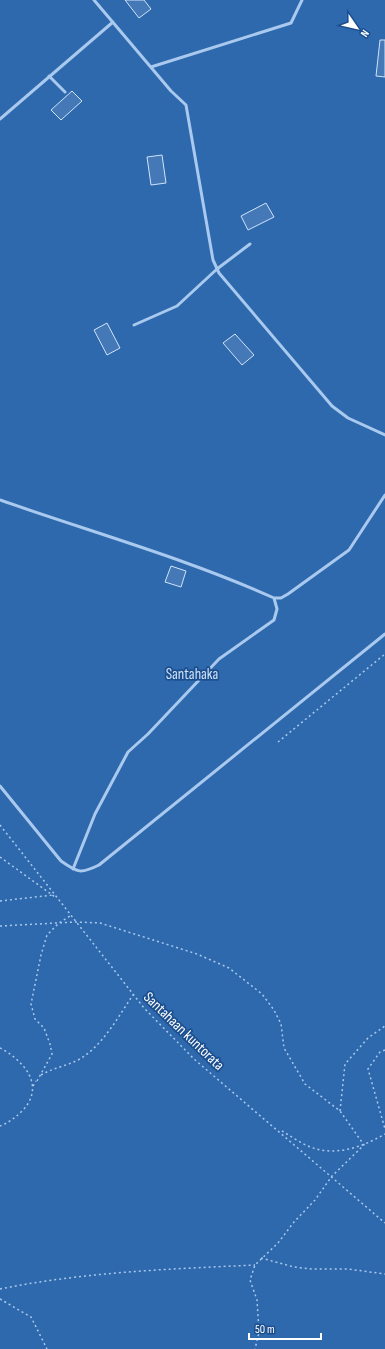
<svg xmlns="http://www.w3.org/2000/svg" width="385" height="1349" viewBox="0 0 385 1349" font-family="'Sofia Sans Condensed',sans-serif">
<rect width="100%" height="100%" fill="#1b4f8f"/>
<!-- green -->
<path fill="#2e69ad" d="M0,0H385V1349H0Z"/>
<!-- building -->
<path fill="#4478b7" stroke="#cfe3fa" d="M125,0H144L151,9L139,18Z
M380,40H385V77L376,76Z
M72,91L82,101L61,120L51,110Z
M162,155L166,183L151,185L147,157Z
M266,203L274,217L248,230L241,216Z
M107,323L120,348L107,355L94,330Z
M235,334L254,355L242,365L223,343Z
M171,566L186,571L181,587L165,582Z"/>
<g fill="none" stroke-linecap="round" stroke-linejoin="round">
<!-- path -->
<path stroke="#a9c9ee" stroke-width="1.5" stroke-dasharray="2 3" stroke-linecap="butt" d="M278,742L385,654
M0,825L144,1008L194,1059L385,1223
M0,857L55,897
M0,901L53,895
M0,926L76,922L100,923L197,954L229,968L262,994L274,1010L281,1024L284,1048L305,1084L340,1111L364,1145L332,1176L315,1200L294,1222L278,1243L255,1265L250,1280L257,1300L259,1332L255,1349
M0,1048C23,1060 46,1085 23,1110C16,1117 10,1122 0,1126
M385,1050L380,1052L368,1069L385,1129
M41,1075C53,1068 66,1066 78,1060C102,1047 118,1017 133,995
M37,1081L52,1054L50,1044L44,1028L35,1019L31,1004L41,955L47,935L59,923L70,916
M33,1086L36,1081
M340,1111L345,1064L368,1038L385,1026
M282,1131C294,1138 307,1148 321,1150C343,1154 366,1145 385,1134
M261,1258L294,1267L311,1269H348L385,1274
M0,1289C84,1272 169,1269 255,1265
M0,1299L31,1317L47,1349"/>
<!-- service -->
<path stroke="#a9c9ee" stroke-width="3" d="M94,0L171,91L186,105L213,260L219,273L332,406L348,418L385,435
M151,67L291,23L302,0
M49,76L65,92
M0,119L113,22
M134,325L177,306L217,269L250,244
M0,500C91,532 185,558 274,598L277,609L274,620L219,659L148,734L128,752L95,814L73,869
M274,598H281L288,594L349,550L385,495
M0,786L61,861C78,873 81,874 99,865L385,634"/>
</g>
<g text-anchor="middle" stroke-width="3.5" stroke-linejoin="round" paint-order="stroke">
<!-- park labels -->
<g font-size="15" fill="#cfe3fa" stroke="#1b4f8f">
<text x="192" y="679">Santahaka</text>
</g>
<!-- street labels -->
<g font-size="15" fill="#fff" stroke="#1b4f8f">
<text transform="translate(184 1031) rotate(44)" y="5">Santahaan kuntorata</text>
</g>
</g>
<!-- north arrow -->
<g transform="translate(357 28) rotate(124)" stroke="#1b4f8f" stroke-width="3" paint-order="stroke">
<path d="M0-3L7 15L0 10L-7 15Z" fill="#ffffff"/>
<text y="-6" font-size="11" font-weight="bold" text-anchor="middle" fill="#ffffff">N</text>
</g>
<!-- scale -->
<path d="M249 1333v6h72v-6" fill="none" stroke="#ffffff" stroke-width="2"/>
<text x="255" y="1333" font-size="12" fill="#ffffff" stroke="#1b4f8f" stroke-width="3" paint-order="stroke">50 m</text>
</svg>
